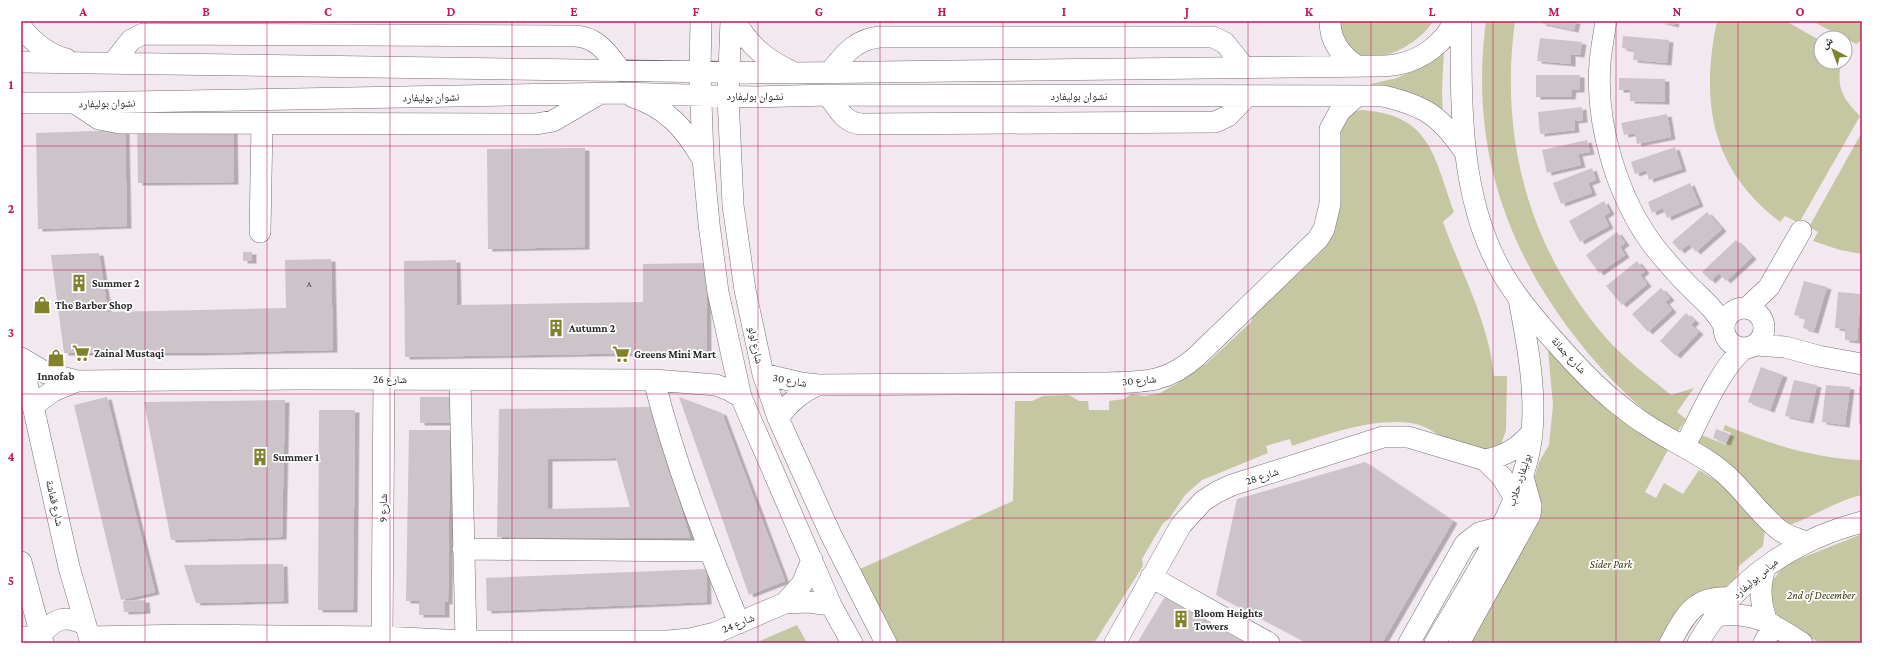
<svg xmlns="http://www.w3.org/2000/svg" width="1883" height="664" viewBox="0 0 1883 664" font-family="'Crimson Pro','Noto Naskh Arabic',serif">
<defs>
<filter id="shadow"><feDropShadow dx="4.5" dy="2.5" stdDeviation="0" flood-color="#0004"/></filter>
</defs>
<rect width="100%" height="100%" fill="#f2e9f0"/>
<!-- green -->
<path fill="#c5c6a2" d="M1336,21H1433C1429,28 1425,32 1419,37C1397,55 1381,58 1353,58Z
M1486,21H1515C1499,139 1529,249 1607,339C1626,360 1649,377 1671,395L1694,388L1677,412L1686,419L1678,431C1653,422 1619,388 1601,368C1512,268 1468,156 1486,21Z
M1717,21H1786L1821,41V62H1842C1835,85 1843,100 1860,116L1799,223L1785,216L1780,222C1711,169 1700,103 1717,21Z
M1812,21H1862V40L1856,44Z
M1444,49L1442,90L1443,121L1371,90V84L1397,78L1412,71Z
M1361,110C1431,114 1434,157 1454,212L1443,222C1462,275 1488,319 1494,376H1507L1506,430L1501,445L1492,452C1483,452 1469,454 1461,450C1446,442 1433,428 1416,424C1377,416 1328,434 1292,446L1290,439L1266,446L1268,453L1202,480L1185,495L1169,519L1163,523L1142,559L1143,566L1094,643H892L853,572L1013,501L1015,401H1032L1043,396L1069,395L1079,401H1088L1089,410H1109V401L1124,399L1131,394L1144,396L1160,393L1176,384L1194,370L1206,364L1251,322L1255,309L1275,290L1286,285L1326,247L1332,230V149L1347,114Z
M1862,132V254L1840,250L1813,241L1818,232L1809,227Z
M1547,339L1668,450L1645,492L1656,498L1664,483L1683,494L1699,470L1720,483L1765,529L1763,546L1739,566L1736,578L1662,643H1470L1533,483L1539,462L1549,445L1553,405Z
M1725,425C1769,444 1813,458 1862,460V495C1836,501 1814,516 1790,525L1779,519L1763,499L1737,474L1695,443L1697,433L1726,445L1731,433L1723,430Z
M1862,534V643H1820L1777,618L1769,586L1784,565Z
M797,625L807,643H755Z"/>
<!-- building -->
<path fill="#cdc4ca" fill-rule="evenodd" filter="url(#shadow)" d="M1542,21H1576L1574,30L1541,23Z
M1659,21H1675L1674,25Z
M1623,36L1669,40L1667,63L1633,60L1634,50L1622,48Z
M1540,38L1582,42L1580,55L1571,54V64L1537,61Z
M1536,75H1580V90H1572L1571,97H1536Z
M1619,78L1665,79V102L1630,101V90H1619Z
M1582,107L1583,120L1574,121L1575,130L1540,134L1538,112Z
M1667,114L1671,137L1637,144L1635,133L1624,135L1621,123Z
M233,124L234,182L138,183L137,126Z
M125,130L127,226L38,229L36,133Z
M1587,140L1590,152L1578,154L1581,165L1547,173L1542,150Z
M1675,147L1682,169L1649,180L1646,170L1635,174L1631,162Z
M585,148V247L488,249L487,149Z
M1592,168L1596,180L1588,183L1592,193L1561,204L1553,183Z
M1690,183L1699,204L1667,218L1663,208L1652,213L1648,202Z
M1604,201L1610,212L1604,216L1609,226L1580,242L1569,221Z
M1707,212L1722,229L1696,252L1689,244L1680,251L1672,242Z
M1617,232L1625,243L1620,247L1625,255L1599,273L1586,255Z
M1736,240L1752,257L1726,281L1719,273L1711,281L1702,272Z
M243,252H252V261H243Z
M99,253L108,312L286,308L285,260L331,259L333,350L196,353H64L51,255Z
M456,260L457,305L643,302V264L706,263L707,352L405,357L404,261Z
M1637,261L1645,271L1640,275L1647,284L1622,305L1606,286Z
M1804,281L1827,287L1814,331L1803,328L1805,318L1794,315Z
M1661,288L1670,298L1665,302L1672,310L1648,332L1632,314Z
M1838,292L1861,294L1857,341L1845,340V329L1835,328Z
M1686,313L1695,321L1691,325L1699,332L1676,356L1660,341Z
M1761,367L1783,375L1770,410L1748,402Z
M1794,380L1817,385L1809,421L1785,416Z
M1826,385L1850,387L1845,425L1822,422Z
M1859,386H1862V424H1859Z
M107,397L155,592L121,600L74,405Z
M420,397H451V423H420Z
M679,397L722,413L785,581L749,595Z
M285,400L282,537L171,540L144,402Z
M651,407L690,538L497,537L499,409ZM616,458L630,507L548,509V459Z
M319,410H355L353,610H318Z
M1716,429L1730,434L1726,443L1713,438Z
M409,430H450L448,602H445V615H419V601H406Z
M1365,462L1453,521L1382,643H1307L1216,595L1237,499Z
M283,564L284,601L196,603L184,565Z
M706,569L707,602L487,611L486,578Z
M1166,595L1255,643H1137Z
M145,600L146,611L124,612L123,601Z"/>
<g fill="none" stroke-linecap="round" stroke-linejoin="round">
<!-- minor casing -->
<g stroke="#787075" stroke-width="22">
<path id="minor" d="M701,21L700,72L703,159L709,224L718,292L741,397L831,605L852,643
M731,21L728,96L733,205L745,290L763,374L778,418L831,535L886,643
M735,21C749,45 766,60 791,71
M1330,21C1330,41 1340,55 1357,66
M1461,21C1461,106 1459,201 1504,276C1519,301 1539,324 1558,345C1575,364 1593,384 1613,400C1623,408 1634,417 1645,424C1666,438 1690,449 1711,463C1738,481 1754,509 1778,529C1786,536 1796,538 1806,542
M1606,21C1604,35 1601,49 1600,63C1595,125 1618,200 1656,249C1666,261 1677,274 1688,285C1702,299 1715,309 1724,326
M21,27C33,42 47,54 66,59
M21,62L795,73L1377,66C1384,66 1392,66 1399,64C1421,60 1446,42 1454,21
M114,62L131,40L143,34L575,36C598,37 608,54 621,71
M829,73C844,55 855,39 880,37H1213L1225,43L1244,67
M828,95C838,109 844,123 862,124L1215,122L1228,116L1247,96
M633,97C667,108 684,128 702,158
M21,103H75L621,93L755,97L828,95L1383,96C1426,106 1442,117 1466,154
M75,103L99,119L120,123L536,124L553,121L599,94
M260,232L262,124
M1724 328a20 20 0 1 1 40 0a20 20 0 1 1-40 0Z
M1747,308L1769,287L1801,231
M1756,345L1785,347L1818,356L1862,364
M21,358L46,373L77,381L297,379L654,380L716,385L729,390L741,397
M21,363L33,406L69,567L91,643
M763,374L801,383L818,385L1106,383C1144,382 1167,383 1197,356L1318,239L1324,229L1330,204V129L1340,111L1357,96
M460,380L466,641
M654,380C675,464 706,543 739,623
M33,406L53,391L77,381
M778,418C790,402 800,393 818,385
M1684,447C1699,420 1721,366 1744,349
M1485,460C1505,456 1519,448 1532,432
M463,549L710,551
M21,562L43,643
M1765,568C1759,587 1760,602 1767,622
M1151,577L1269,643
M785,603L802,584L812,560
M1716,616C1752,610 1773,624 1802,643
M21,637H40C53,618 66,614 86,625
M90,637L186,635L382,637L466,641H668L690,639L715,633L785,603L808,602L831,605
M382,637L384,379
M1115,643L1181,525L1203,501L1217,492L1232,485L1383,437H1408L1485,460L1502,477L1515,499
M1409,643L1465,544L1479,533L1502,527
M1435,643C1470,582 1526,502 1532,432C1536,388 1527,342 1519,299
M1459,643L1530,515L1531,506L1523,477
M1670,643C1686,614 1694,596 1731,598
M1698,643C1734,580 1793,540 1862,522
M1764,643L1773,625"/>
</g>
<!-- minor -->
<use href="#minor" stroke="#fff" stroke-width="21"/>
</g>
<!-- grid -->
<path fill="none" stroke="#c2185b" stroke-width="1" stroke-opacity="0.55" d="M145,21V643M267,21V643M390,21V643M512,21V643M635,21V643M758,21V643M880,21V643M1003,21V643M1125,21V643M1248,21V643M1371,21V643M1493,21V643M1616,21V643M1738,21V643M21,146H1862M21,270H1862M21,394H1862M21,518H1862"/>
<!-- icons -->
<defs>
<g id="building-bare" transform="scale(1.38)"><path d="M-4-6H4V6H1V3H-1V6H-4ZM-2.5-4.3h1.7v1.8h-1.7ZM.8-4.3h1.7v1.8H.8ZM-2.5-1h1.7V.8h-1.7ZM.8-1h1.7V.8H.8Z" fill="#81822b" stroke="#fff" stroke-width="2.5" paint-order="stroke"/></g>
<g id="shop-bare" transform="scale(1.38)"><path d="M-5-2.5h2.3a2.7 3.5 0 0 1 5.4 0H5L5.5 6h-11ZM-1.5-2.5h3a1.5 2.3 0 0 0-3 0Z" fill="#81822b" stroke="#fff" stroke-width="2.5" paint-order="stroke"/></g>
<g id="supermarket-bare" transform="scale(1.38)"><path d="M-6-5.5h2.5l.6 2H6L4.5 2H-2.5L-4.4-4H-6ZM-1.5 3.2a1.3 1.3 0 1 0 .1 0ZM3 3.2a1.3 1.3 0 1 0 .1 0Z" fill="#81822b" stroke="#fff" stroke-width="2.5" paint-order="stroke"/></g>
</defs>
<g fill-rule="evenodd">
<use href="#building-bare" x="79" y="283"/>
<use href="#shop-bare" x="42" y="305"/>
<use href="#building-bare" x="556" y="328"/>
<use href="#supermarket-bare" x="81" y="353"/>
<use href="#supermarket-bare" x="621" y="354"/>
<use href="#shop-bare" x="56" y="358"/>
<use href="#building-bare" x="260" y="457"/>
<use href="#building-bare" x="1181" y="619"/>
</g>
<g text-anchor="middle" stroke-width="3.5" stroke-linejoin="round" paint-order="stroke">
<!-- number labels -->
<g font-size="9" fill="#534e51">
<text x="309" y="287">A</text>
</g>
<!-- street labels -->
<g font-size="11" fill="#2a2729" stroke="#fff">
<text x="755" y="100">نشوان بوليفارد</text>
<text x="1079" y="100">نشوان بوليفارد</text>
<text transform="translate(431 97) rotate(-1)" y="4">نشوان بوليفارد</text>
<text transform="translate(107 103) rotate(-1)" y="4">نشوان بوليفارد</text>
<text transform="translate(756 345) rotate(78)" y="4">شارع لولو</text>
<text transform="translate(1569 355) rotate(47)" y="4">شارع جمانة</text>
<text x="390" y="383">شارع 26</text>
<text transform="translate(790 380) rotate(11)" y="4">شارع 30</text>
<text transform="translate(1139 380) rotate(-5)" y="4">شارع 30</text>
<text transform="translate(1262 476) rotate(-18)" y="4">شارع 28</text>
<text transform="translate(1519 480) rotate(-72)" y="4">بوليفارد حلاب</text>
<text transform="translate(55 503) rotate(77)" y="4">شارع قماشة</text>
<text transform="translate(383 508) rotate(-90)" y="4">شارع 9</text>
<text transform="translate(1755 578) rotate(-41)" y="4">مياس بوليفارد</text>
<text transform="translate(738 623) rotate(-22)" y="4">شارع 24</text>
</g>
<!-- poi labels -->
<g font-size="11" font-weight="bold" fill="#2a2729" stroke="#fff" text-anchor="start">
<text x="92" y="287">Summer 2</text>
<text x="55" y="309">The Barber Shop</text>
<text x="569" y="332">Autumn 2</text>
<text x="94" y="357">Zainal Mustaqi</text>
<text x="634" y="358">Greens Mini Mart</text>
<text x="56" y="380" text-anchor="middle">Innofab</text>
<text x="273" y="461">Summer 1</text>
<text x="1194" y="617">Bloom Heights<tspan x="1194" dy="13">Towers</tspan></text>
</g>
<!-- park labels -->
<g font-size="11" font-style="italic" fill="#363607" stroke="#fff">
<text x="1611" y="568">Sider Park</text>
<text x="1821" y="599">2nd of December</text>
</g>
</g>
<!-- border -->
<rect width="1883" height="664" fill="none" stroke="#ffffff" stroke-width="44"/>
<!-- north arrow -->
<g transform="translate(1833 50) rotate(319)"><circle r="19" fill="#ffffff" stroke="#aaa9a9"/>
<path d="M0-3L7 15L0 10L-7 15Z" fill="#81822b"/>
<text y="-6" font-size="11" font-weight="bold" text-anchor="middle" fill="#2a2729">ش</text>
</g>
<rect x="22" y="22" width="1839" height="620" fill="none" stroke="#c2185b" stroke-width="1.5"/>
<g font-size="13" text-anchor="middle" font-weight="bold" fill="#c2185b">
<text x="83" y="16">A</text>
<text x="206" y="16">B</text>
<text x="328" y="16">C</text>
<text x="451" y="16">D</text>
<text x="574" y="16">E</text>
<text x="696" y="16">F</text>
<text x="819" y="16">G</text>
<text x="942" y="16">H</text>
<text x="1064" y="16">I</text>
<text x="1187" y="16">J</text>
<text x="1309" y="16">K</text>
<text x="1432" y="16">L</text>
<text x="1554" y="16">M</text>
<text x="1677" y="16">N</text>
<text x="1800" y="16">O</text>
<text x="11" y="89">1</text>
<text x="11" y="213">2</text>
<text x="11" y="337">3</text>
<text x="11" y="461">4</text>
<text x="11" y="585">5</text>
</g>
</svg>
